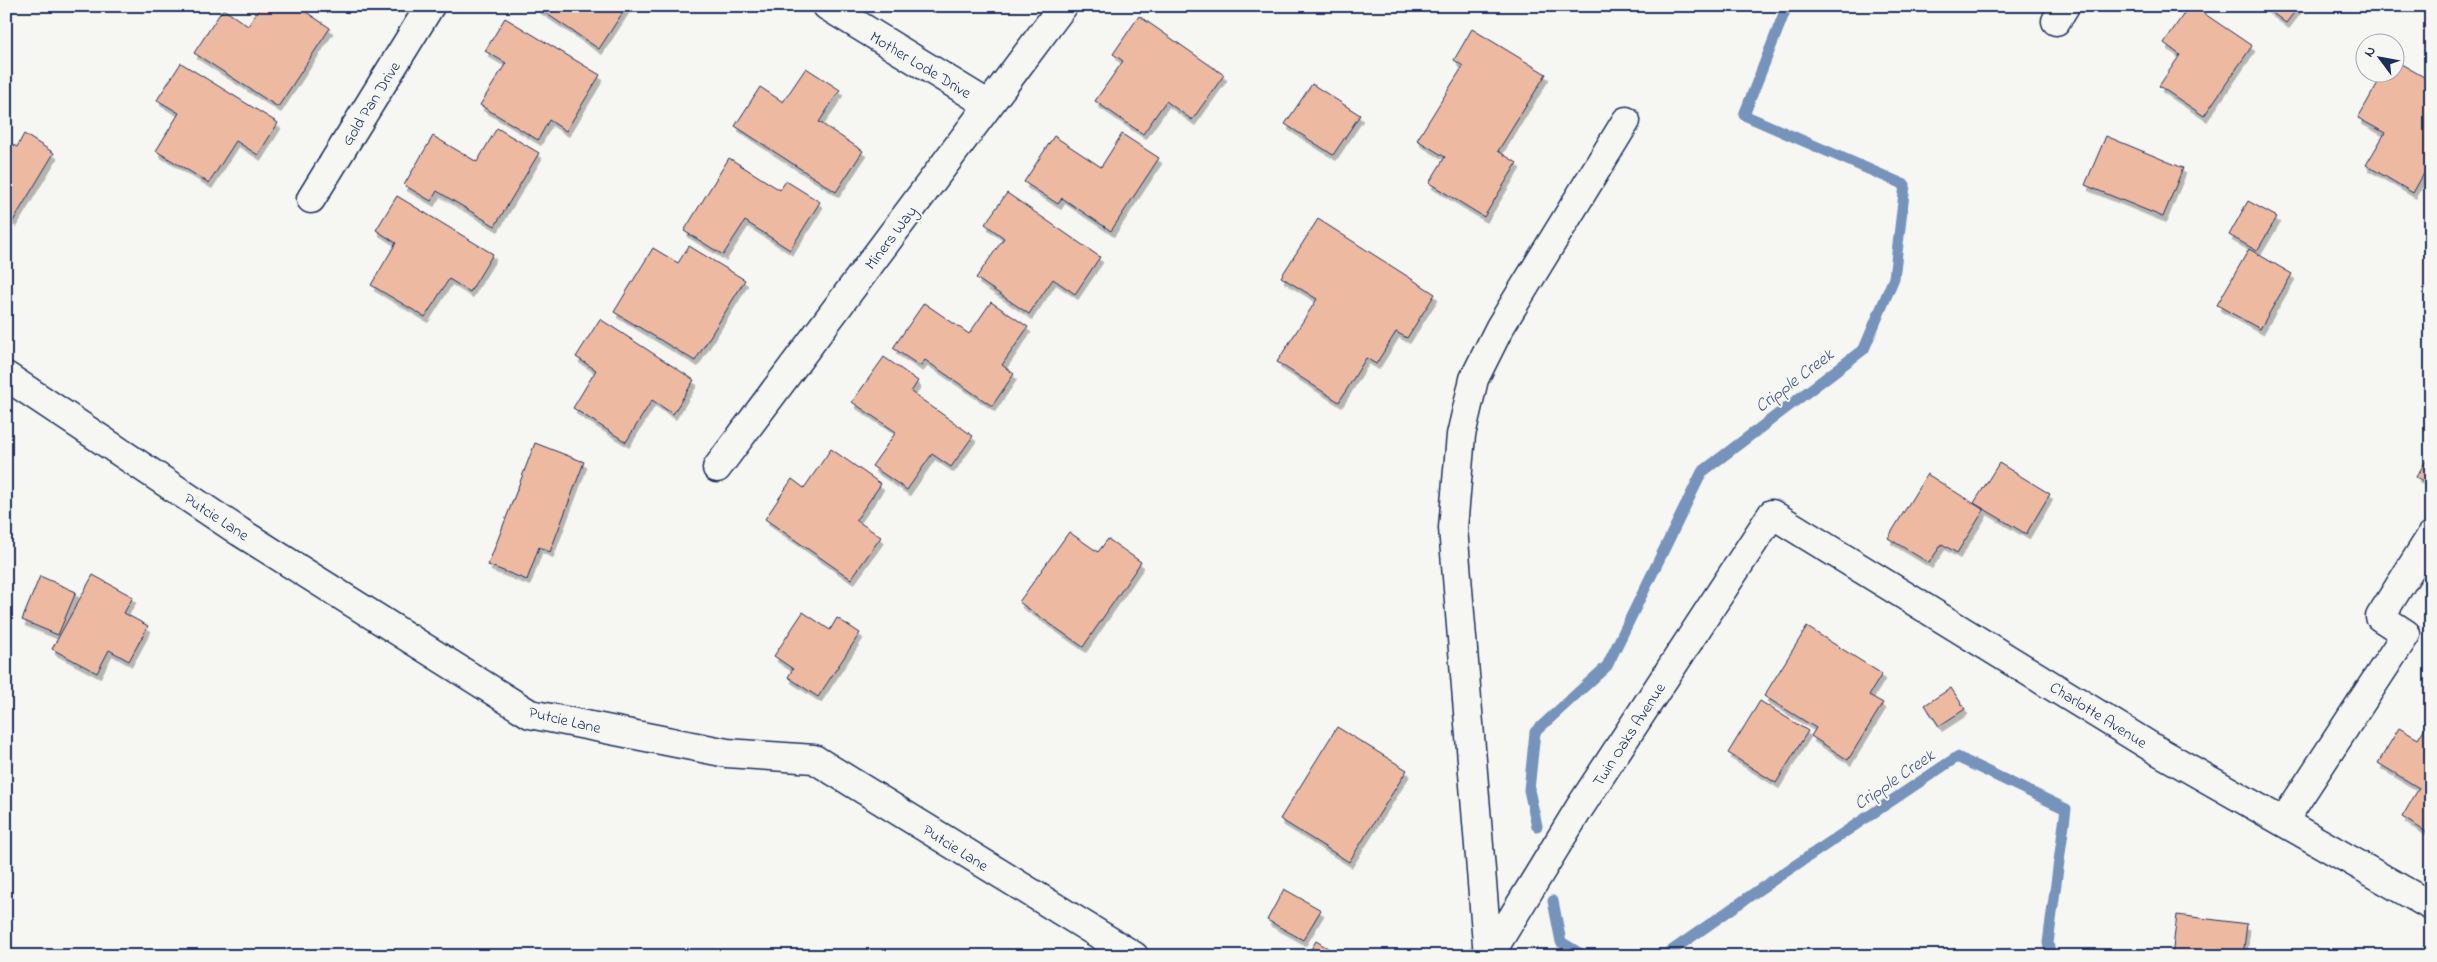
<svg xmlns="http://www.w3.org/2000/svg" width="2437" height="962" viewBox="0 0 2437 962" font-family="'Indie Flower',sans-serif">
<defs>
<filter id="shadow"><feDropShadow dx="3" dy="5.5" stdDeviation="0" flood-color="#0004"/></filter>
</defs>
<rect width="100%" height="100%" fill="#f6f6f2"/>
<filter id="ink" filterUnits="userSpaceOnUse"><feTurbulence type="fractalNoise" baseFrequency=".02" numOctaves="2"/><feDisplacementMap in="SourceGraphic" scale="10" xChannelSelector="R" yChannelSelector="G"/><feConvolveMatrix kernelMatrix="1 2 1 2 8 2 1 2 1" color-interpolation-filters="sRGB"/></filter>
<g filter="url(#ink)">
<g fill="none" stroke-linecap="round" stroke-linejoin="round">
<!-- stream -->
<path stroke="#7493bb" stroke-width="11" d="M1537,826L1529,790L1535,732L1607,666L1702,472L1864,349L1894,278L1905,185L1744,115L1787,6
M1553,901L1561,942L1584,956
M1648,956L1667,954L1760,889L1957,757L2066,809L2048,943L2051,956"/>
</g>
<!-- building -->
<path fill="#eeb9a1" stroke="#1b2f5e" filter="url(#shadow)" d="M261,6H297L330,28L278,107L194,53L223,9L248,26Z
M535,6H627L599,49Z
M2189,6H2193L2252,46L2204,116L2159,86L2180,55L2164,43Z
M2263,6H2299L2286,23Z
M1139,16L1224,75L1192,120L1166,101L1143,134L1095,101L1123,61L1113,54Z
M505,18L600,75L566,131L549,120L538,140L480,105L506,63L485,51Z
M1472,29L1546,74L1498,151L1517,163L1484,217L1429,183L1445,157L1417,140L1463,66L1454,60Z
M2394,60L2431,81V111L2429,114L2431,116V161L2413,193L2366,165L2385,133L2358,118L2384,72H2394Z
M181,63L278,123L258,155L236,141L209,183L156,151L179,113L157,100Z
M806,68L840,90L819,122L863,151L836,192L735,126L760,87L783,102Z
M1312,84L1360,115L1333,155L1285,124Z
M497,128L539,153L495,226L437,191L431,201L404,185L433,136L477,162Z
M24,134L54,153L13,221L6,217V141L17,147Z
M1122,134L1159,158L1111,231L1062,198L1058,204L1024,182L1054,136L1101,167Z
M2106,136L2183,168L2163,217L2085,185Z
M729,158L780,190L786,181L820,202L790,250L745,221L723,255L684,231Z
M1007,193L1100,257L1075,294L1053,279L1029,314L976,278L1004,238L985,224Z
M397,196L493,254L470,292L449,279L425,317L371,285L396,243L376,230Z
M2248,201L2277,217L2257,251L2229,235Z
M1318,219L1435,294L1407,338L1396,332L1376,364L1366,358L1339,402L1277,362L1317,299L1281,277Z
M689,246L745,280L695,361L614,312L653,248L678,263Z
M2249,249L2292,274L2260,329L2217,305Z
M991,302L1028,327L1002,365L1014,374L992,406L925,360L920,366L893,348L924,303L969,334Z
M600,319L694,380L673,414L652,400L626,442L573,408L596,370L576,357Z
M884,357L918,381L911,392L973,436L951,467L932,454L907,490L872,466L896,432L852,402Z
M535,443L584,462L550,552L539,547L527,580L488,565Z
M831,449L881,484L856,520L881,537L851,579L765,519L792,479L804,488Z
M2431,453V486L2416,477Z
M1999,463L2050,494L2026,534L1974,503Z
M1927,474L1984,510L1957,553L1942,544L1929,563L1888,538Z
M1069,532L1098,552L1108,539L1141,562L1083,647L1019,602Z
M93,575L133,597L124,613L148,626L129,661L109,650L97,673L52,649Z
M40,576L76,592L58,635L22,620Z
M803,612L830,630L837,618L860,633L818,697L788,677L793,669L774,656Z
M1807,627L1882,674L1869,695L1883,703L1848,760L1811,736L1816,728L1764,696Z
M1951,688L1965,709L1939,726L1925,705Z
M1760,701L1808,731L1776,783L1728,753Z
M2431,718V835L2402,817L2419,788L2378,763L2399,728L2418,739Z
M1337,727L1407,770L1349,862L1280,819Z
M1284,889L1321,910L1303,940L1267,920Z
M2177,915L2247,924L2243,956H2172Z
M1316,941L1341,956H1307Z"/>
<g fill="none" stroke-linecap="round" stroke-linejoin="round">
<!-- minor casing -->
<g stroke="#1b2f5e" stroke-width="31">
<path id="minor" d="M827,6L989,105
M2056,21L2065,6
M311,199L430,6
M6,376L240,532L530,714L727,753L814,759L1134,956
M717,468L1063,6
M2283,822L2406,634L2380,617L2431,536
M1488,956L1453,528L1461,435L1474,379L1500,327L1626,121
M1489,956L1580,807L1772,514L2153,748L2431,906"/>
</g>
<!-- minor -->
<use href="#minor" stroke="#f6f6f2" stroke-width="28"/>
</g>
</g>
<g text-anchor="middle" stroke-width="4" stroke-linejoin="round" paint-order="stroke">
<!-- street labels -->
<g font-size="16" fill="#1b2f5e" stroke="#f6f6f2">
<text transform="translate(921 64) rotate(31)" y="6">Mother Lode Drive</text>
<text transform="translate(370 103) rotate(-58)" y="6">Gold Pan Drive</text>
<text transform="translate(890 237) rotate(-53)" y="6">Miners Way</text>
<text transform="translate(217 516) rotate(33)" y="6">Putcie Lane</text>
<text transform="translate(2099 714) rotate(32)" y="6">Charlotte Avenue</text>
<text transform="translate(565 719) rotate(13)" y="6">Putcie Lane</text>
<text transform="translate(1628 734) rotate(-57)" y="6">Twin Oaks Avenue</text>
<text transform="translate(956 847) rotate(32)" y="6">Putcie Lane</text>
</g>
<!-- water labels -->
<g font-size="18" font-style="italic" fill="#405885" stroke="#f6f6f2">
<text transform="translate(1794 380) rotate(-37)" y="6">Cripple Creek</text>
<text transform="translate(1894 779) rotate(-34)" y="6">Cripple Creek</text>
</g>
</g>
<!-- margin -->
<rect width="2437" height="962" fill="none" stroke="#f6f6f2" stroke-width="25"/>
<rect x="12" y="12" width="2412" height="937" fill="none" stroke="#1b2f5e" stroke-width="2" filter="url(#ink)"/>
<!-- north arrow -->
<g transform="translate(2380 58) rotate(302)"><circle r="24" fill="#f6f6f2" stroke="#9ea6b7"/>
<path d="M0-4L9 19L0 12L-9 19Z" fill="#1b2f5e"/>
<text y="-8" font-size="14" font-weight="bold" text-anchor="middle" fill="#1b2f5e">N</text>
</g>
</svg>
